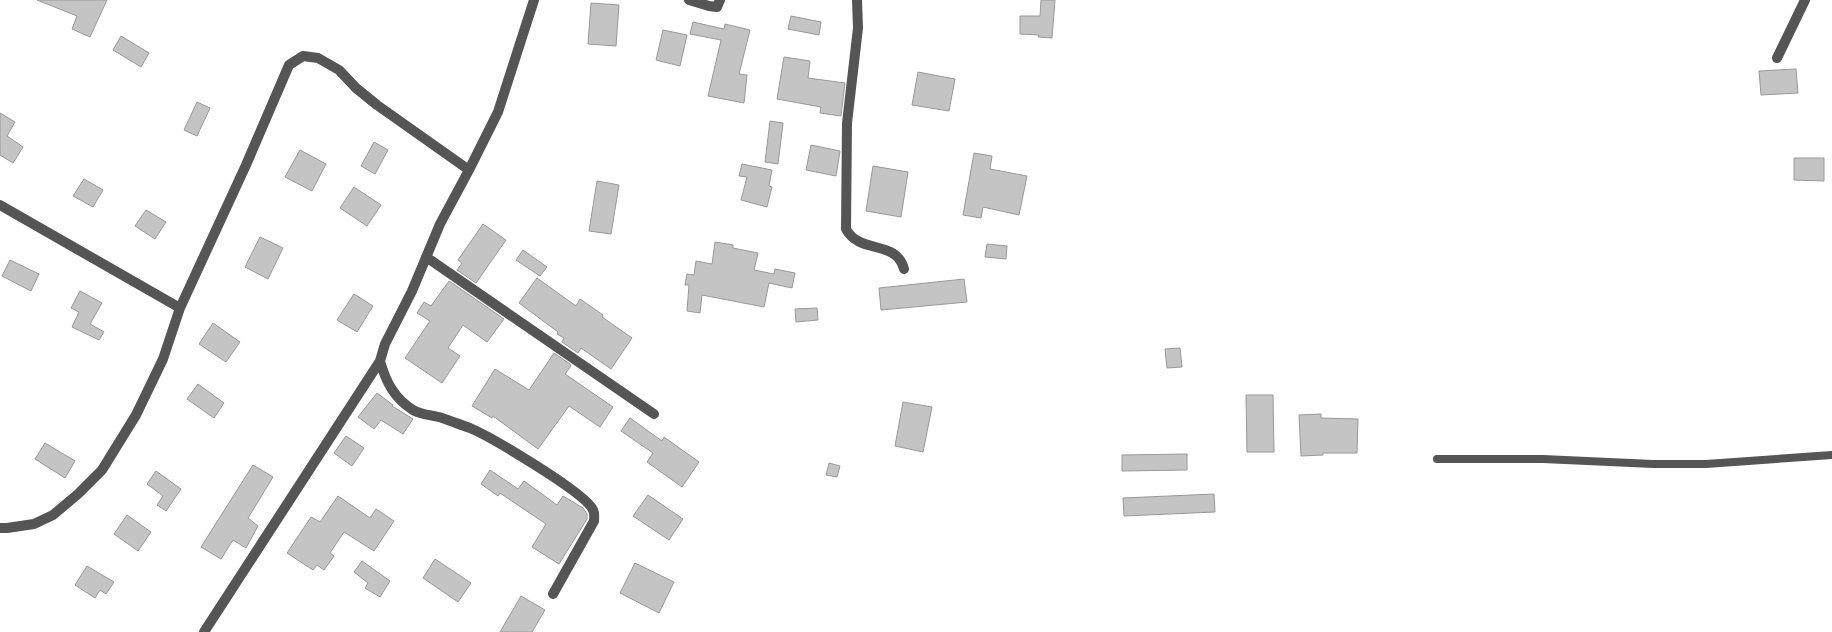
<svg xmlns="http://www.w3.org/2000/svg" width="1832" height="632" viewBox="0 0 1832 632" font-family="'Noto Sans',sans-serif">
<rect width="100%" height="100%" fill="#fff"/>
<!-- building -->
<path fill="#c4c4c4" stroke="#999" d="M37,0H107L90,37L72,29L77,16Z
M1041,0H1055L1052,38L1038,37L1039,35L1020,34V16H1040Z
M591,3L619,5L616,46L588,44Z
M791,16L821,22L819,35L788,29Z
M693,22L724,29L725,24L750,30L739,74L747,75L744,103L708,96L721,40L690,34Z
M663,30L687,35L680,66L656,60Z
M121,36L149,53L141,67L113,50Z
M784,57L810,61L808,78L845,83L841,116L820,113L821,107L777,99Z
M1796,69L1798,93L1761,95L1759,71Z
M918,72L955,79L949,111L912,105Z
M197,102L210,108L197,136L184,130Z
M0,113L15,122L7,136L23,147L13,163L0,155Z
M770,121L783,123L778,164L765,162Z
M374,142L388,150L375,174L361,166Z
M811,145L840,151L836,176L806,170Z
M300,150L326,164L312,191L285,177Z
M974,153L992,156L990,169L1027,176L1019,215L983,207L981,218L963,215Z
M1794,158H1824V181L1794,180Z
M742,164L772,170L769,186L772,187L767,207L741,200L747,177L739,176Z
M873,166L908,172L901,217L866,211Z
M84,179L103,190L93,207L73,196Z
M597,181L619,185L611,234L589,231Z
M354,187L381,205L367,226L340,208Z
M146,210L166,222L155,239L135,226Z
M483,224L506,240L476,283L457,270L462,263L458,260Z
M260,237L283,248L268,279L245,267Z
M715,242L733,245V248L758,253L754,270L774,274L775,269L795,273L792,288L769,283L764,307L702,295L700,313L687,311L689,285H685L687,274L694,275L696,261L712,264Z
M987,244L1007,246L1006,259L985,257Z
M523,250L547,267L540,276L516,260Z
M10,260L39,274L31,291L2,276Z
M537,278L576,306L580,299L603,315L602,317L632,338L611,369L581,348L578,353L562,342L564,338L557,334L558,332L519,303Z
M964,279L967,302L881,310L879,288Z
M449,281L504,319L487,342L463,325L448,348L460,356L442,383L405,358L430,321L417,313L424,302L431,306Z
M80,291L102,303L90,324L104,332L99,340L72,327L79,312L71,308Z
M354,294L373,306L357,332L337,320Z
M817,308L818,320L796,322L795,309Z
M213,323L240,342L226,362L199,344Z
M1180,348L1182,367L1167,368L1165,349Z
M554,353L570,364L571,366L565,374L613,407L600,427L569,406L538,449L493,416L492,418L472,406L495,369L529,390Z
M198,384L224,403L214,418L187,399Z
M377,393L393,405L392,406L413,419L403,434L381,420L374,429L358,417Z
M1246,395H1273L1274,452H1247Z
M903,402L932,407L923,452L895,446Z
M1321,414V418L1358,419L1357,453H1323V455L1301,456L1299,415Z
M630,418L662,441L664,437L699,462L682,487L647,462L653,453L621,431Z
M346,436L364,448L352,466L334,453Z
M45,443L75,461L65,478L35,459Z
M1187,454V470L1122,471V455Z
M829,463L840,466L837,477L826,475Z
M253,465L273,477L248,518L258,526L246,548L233,540L221,559L201,547Z
M490,470L518,489L524,481L557,505L563,496L583,508L587,514V519L559,564L532,547L546,524L500,493L498,496L481,484Z
M156,471L181,489L166,511L157,505L163,496L147,484Z
M1214,494L1215,512L1124,516L1123,498Z
M648,495L683,519L669,540L633,516Z
M338,496L370,518L376,509L394,521L374,551L344,532L330,553L334,556L324,570L317,565L313,570L287,553L311,517L320,522Z
M127,515L151,532L138,551L114,534Z
M435,559L471,583L458,602L423,578Z
M362,561L390,581L380,597L365,588L368,583L354,572Z
M635,563L674,582L659,613L620,593Z
M87,566L114,582L106,594L100,590L95,598L75,585Z
M521,596L545,610L532,632H500Z"/>
<g fill="none" stroke-linecap="round" stroke-linejoin="round">
<!-- lane -->
<path stroke="#555" stroke-width="8" d="M1437,459H1543L1653,464H1706L1832,455"/>
<!-- street -->
<path stroke="#555" stroke-width="10" d="M689,0L709,6L717,7L720,0
M857,0L858,28L847,123L846,229C860,255 896,239 904,269
M1777,58L1805,0
M469,170L498,112L534,0
M0,205L180,308
M426,257L654,414
M380,361C386,382 394,398 413,410C421,415 433,415 442,418C451,421 461,425 470,428C491,437 586,493 593,510C595,513 594,518 594,521L553,594
M0,528H7L34,524L53,515L78,494L102,470L136,415L163,359L180,308L246,165L289,65L303,56L318,58L339,70L356,88L377,105L469,170L440,224L412,291L385,344L380,361L204,632"/>
</g>
</svg>
